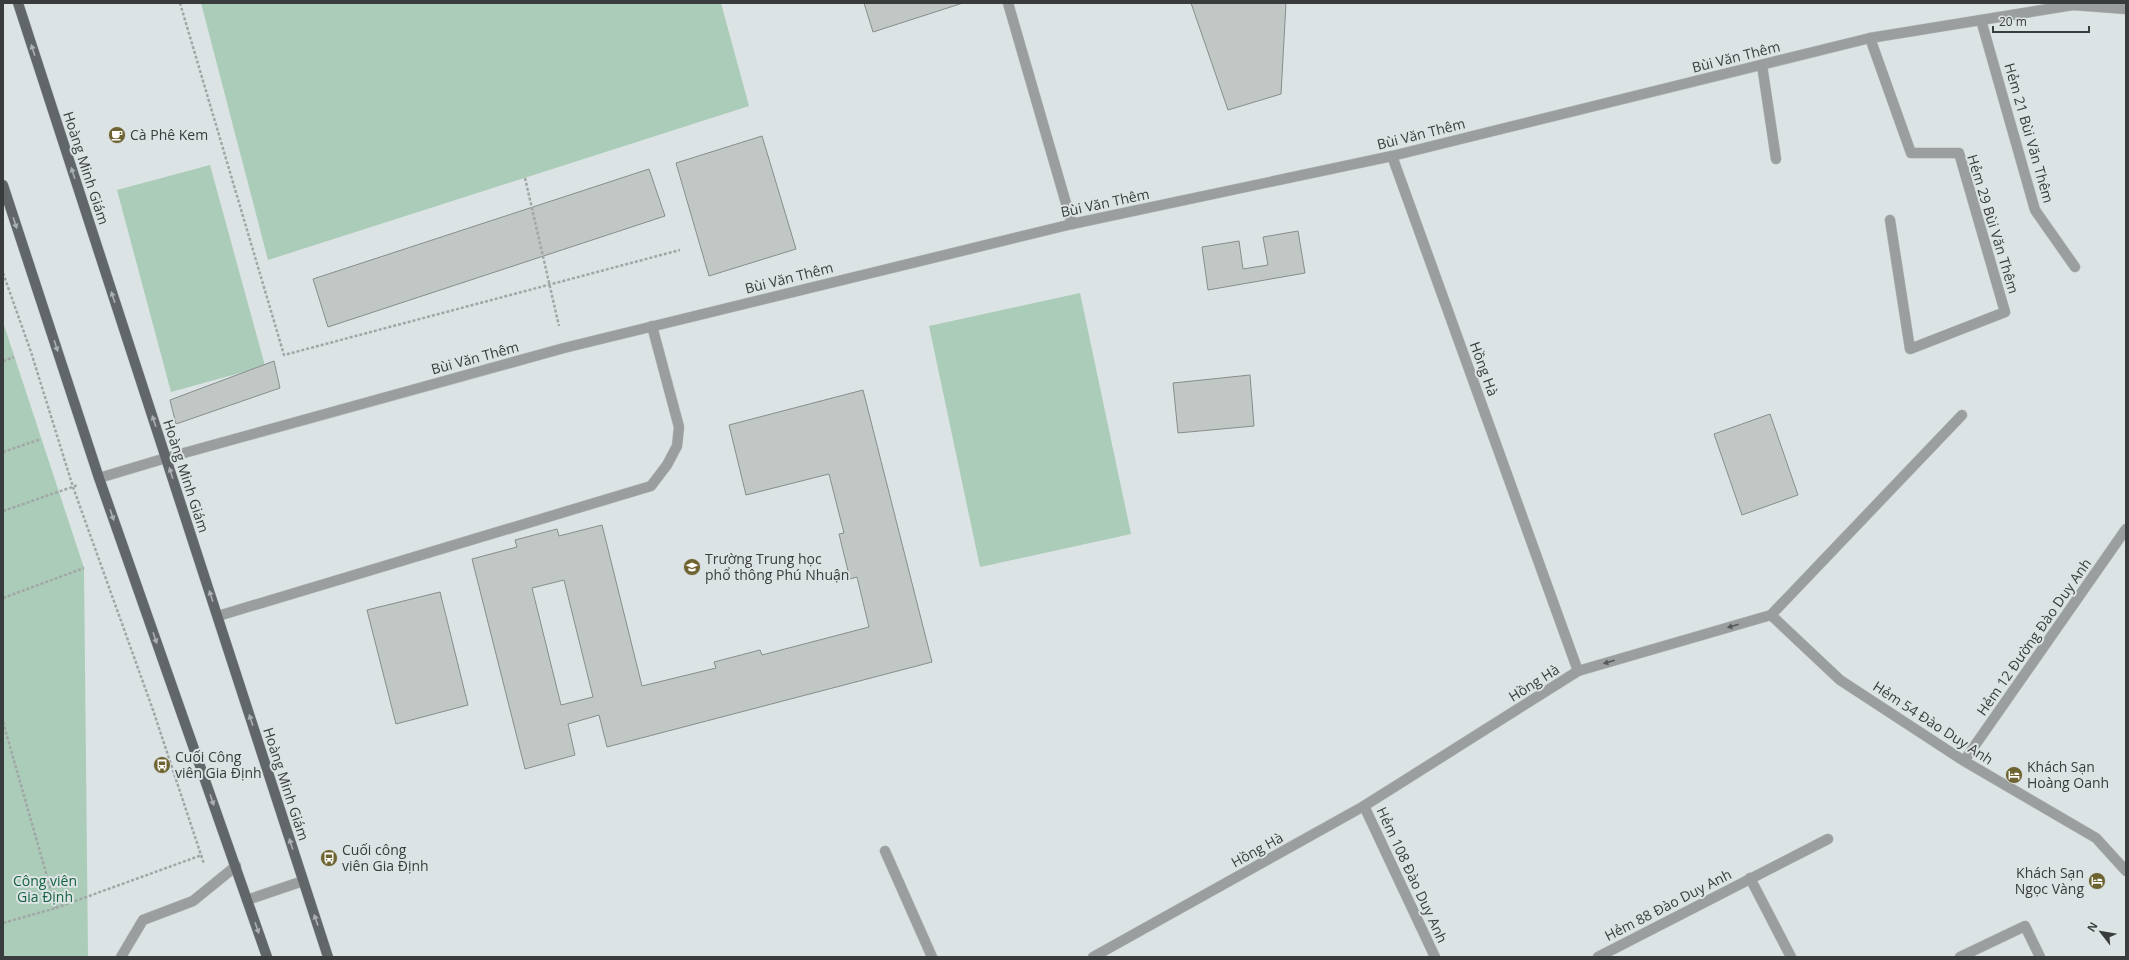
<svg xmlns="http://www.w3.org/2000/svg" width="2129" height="960" viewBox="0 0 2129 960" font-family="'Open Sans',sans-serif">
<rect width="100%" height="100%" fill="#dce3e4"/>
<!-- green -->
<path fill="#abccb8" d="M201,3H721L749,106L268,260Z
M210,165L265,366L171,392L117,190Z
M1080,293L1131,534L980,567L929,326Z
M3,322L84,568L88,957H3Z"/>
<!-- building -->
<path fill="#c0c7c5" stroke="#878d8b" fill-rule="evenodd" d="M864,3H963L873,32Z
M1191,3H1286L1281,94L1228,110Z
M762,136L796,249L709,276L676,163Z
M649,169L665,216L328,327L313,279Z
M1298,231L1305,273L1208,290L1202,247L1239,241L1243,269L1268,265L1263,237Z
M274,361L280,388L176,424L170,400Z
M1250,375L1254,426L1178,433L1173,383Z
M863,390L932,662L607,747L599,715L568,724L575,755L525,769L472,559L517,547L515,540L557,529L559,536L602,525L642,686L716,668L714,662L760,650L762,655L869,627L857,577L850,579L839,534L844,533L829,474L746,495L729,425ZM564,580L593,697L561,705L532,588Z
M1770,414L1798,495L1742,515L1714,434Z
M440,592L468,705L396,724L367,610Z"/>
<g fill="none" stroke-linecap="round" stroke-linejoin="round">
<!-- service casing -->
<g stroke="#b8bebf" stroke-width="11">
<path id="service" d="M1008,3L1072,224
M1981,20L2035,210L2075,267
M1870,38L1911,153H1959L2005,312L1910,349L1890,220
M1762,65L1776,159
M218,616L651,486L667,465L677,446L679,427L652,326
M1364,806L1435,957
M885,851L932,957
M121,957L143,920L193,901L236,866
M1598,957L1828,839"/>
</g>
<!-- minor casing -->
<g stroke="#b8bebf" stroke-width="11">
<path id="minor" d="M99,478L166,458L564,348L1072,224L1392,156L1870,38L2073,5L2126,9
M1771,615L1840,680L1964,761L2096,838L2126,871
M1578,671L1771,615L1962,415
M1964,761L2126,529
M1750,878L1791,957
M1960,957L2025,926L2040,957"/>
</g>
<!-- tertiary casing -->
<g stroke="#b8bebf" stroke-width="11">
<path id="tertiary" d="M247,900L303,881
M1093,957L1364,806L1578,671L1392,156"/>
</g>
<!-- primary casing -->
<g stroke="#b8bebf" stroke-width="11">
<path id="primary" d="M18,3L328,957
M3,185L99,478L267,957"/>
</g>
<!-- path -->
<path stroke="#a1a7a7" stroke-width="2.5" stroke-dasharray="3 2" stroke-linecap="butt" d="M180,3L284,355L680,250
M525,178L559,326
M3,273L31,352L73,487L153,710L204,864
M3,361L14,357
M3,452L41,439
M3,511L78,485
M3,598L84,568
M3,722L56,908L3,923
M56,908L202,855"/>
<!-- service -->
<use href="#service" stroke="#9b9e9f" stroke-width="10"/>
<!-- minor -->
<use href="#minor" stroke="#9b9e9f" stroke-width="10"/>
<!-- tertiary -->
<use href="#tertiary" stroke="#9b9e9f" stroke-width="10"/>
<!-- primary -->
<use href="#primary" stroke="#616668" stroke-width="10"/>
</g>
<!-- one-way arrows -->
<defs><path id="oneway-solid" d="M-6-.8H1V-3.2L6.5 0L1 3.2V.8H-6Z"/></defs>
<g fill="#abb1b2">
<use href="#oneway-solid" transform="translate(33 50) rotate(-108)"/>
<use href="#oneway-solid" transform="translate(73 173) rotate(-108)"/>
<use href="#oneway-solid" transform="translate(15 223) rotate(72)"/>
<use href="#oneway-solid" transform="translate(113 297) rotate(-108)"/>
<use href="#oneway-solid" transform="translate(56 346) rotate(72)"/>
<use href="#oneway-solid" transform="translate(154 421) rotate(-108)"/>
<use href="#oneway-solid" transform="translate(171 473) rotate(-108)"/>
<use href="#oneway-solid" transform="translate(112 515) rotate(71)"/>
<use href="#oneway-solid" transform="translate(211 596) rotate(-108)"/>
<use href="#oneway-solid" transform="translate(155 638) rotate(71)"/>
<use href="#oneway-solid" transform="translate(251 720) rotate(-108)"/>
<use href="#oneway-solid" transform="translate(212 800) rotate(71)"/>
<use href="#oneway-solid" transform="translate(291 844) rotate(-108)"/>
<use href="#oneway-solid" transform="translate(316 920) rotate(-109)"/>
<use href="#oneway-solid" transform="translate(257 928) rotate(71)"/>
</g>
<g fill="#56595a">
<use href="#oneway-solid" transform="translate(1733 626) rotate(164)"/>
<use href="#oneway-solid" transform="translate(1609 662) rotate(164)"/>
</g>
<!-- icons -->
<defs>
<g id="cafe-disc" transform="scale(0.9)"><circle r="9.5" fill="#6e6431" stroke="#dce3e4"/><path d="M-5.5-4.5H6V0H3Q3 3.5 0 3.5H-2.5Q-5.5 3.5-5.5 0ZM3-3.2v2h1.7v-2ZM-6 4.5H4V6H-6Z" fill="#fff"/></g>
<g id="school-disc" transform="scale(0.9)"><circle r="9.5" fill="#6e6431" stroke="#dce3e4"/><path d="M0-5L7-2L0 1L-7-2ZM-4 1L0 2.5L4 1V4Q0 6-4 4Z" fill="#fff"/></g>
<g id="bus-disc" transform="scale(0.9)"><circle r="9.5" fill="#6e6431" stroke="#dce3e4"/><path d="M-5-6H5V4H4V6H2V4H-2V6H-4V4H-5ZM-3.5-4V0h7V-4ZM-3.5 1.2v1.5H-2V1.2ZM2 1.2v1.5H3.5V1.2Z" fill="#fff"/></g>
<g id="hotel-disc" transform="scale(0.9)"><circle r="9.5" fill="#6e6431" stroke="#dce3e4"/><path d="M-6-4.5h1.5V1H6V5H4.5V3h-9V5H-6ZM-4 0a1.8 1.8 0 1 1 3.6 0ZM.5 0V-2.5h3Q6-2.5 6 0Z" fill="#fff"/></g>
</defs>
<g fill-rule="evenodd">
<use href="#cafe-disc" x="117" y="135"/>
<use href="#school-disc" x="692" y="567"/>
<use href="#bus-disc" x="162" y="765"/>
<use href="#hotel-disc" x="2014" y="775"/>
<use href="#bus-disc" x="329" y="858"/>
<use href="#hotel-disc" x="2097" y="881"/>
</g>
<g text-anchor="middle" stroke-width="4" stroke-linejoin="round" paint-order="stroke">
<!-- street labels -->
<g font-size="14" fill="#393c3c" stroke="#dce3e4">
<text transform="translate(1736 57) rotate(-14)" y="5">Bùi Văn Thêm</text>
<text transform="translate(2029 133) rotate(74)" y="5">Hẻm 21 Bùi Văn Thêm</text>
<text transform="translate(1421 134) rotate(-14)" y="5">Bùi Văn Thêm</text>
<text transform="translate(86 168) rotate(72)" y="5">Hoàng Minh Giám</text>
<text transform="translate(1105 203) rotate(-12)" y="5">Bùi Văn Thêm</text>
<text transform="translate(1993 224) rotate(73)" y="5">Hẻm 29 Bùi Văn Thêm</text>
<text transform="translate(789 278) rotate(-14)" y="5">Bùi Văn Thêm</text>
<text transform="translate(475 358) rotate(-15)" y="5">Bùi Văn Thêm</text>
<text transform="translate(1484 369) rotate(70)" y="5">Hồng Hà</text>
<text transform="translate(186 476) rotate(72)" y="5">Hoàng Minh Giám</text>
<text transform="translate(2034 637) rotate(-55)" y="5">Hẻm 12 Đường Đào Duy Anh</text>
<text transform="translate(1534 683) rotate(-32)" y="5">Hồng Hà</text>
<text transform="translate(1933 723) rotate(33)" y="5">Hẻm 54 Đào Duy Anh</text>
<text transform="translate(286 784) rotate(72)" y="5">Hoàng Minh Giám</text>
<text transform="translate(1257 850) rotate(-29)" y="5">Hồng Hà</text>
<text transform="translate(1412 875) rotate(65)" y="5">Hẻm 108 Đào Duy Anh</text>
<text transform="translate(1668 905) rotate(-27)" y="5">Hẻm 88 Đào Duy Anh</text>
</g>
<!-- poi labels -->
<g font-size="14" fill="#393c3c" stroke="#dce3e4" text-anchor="start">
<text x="130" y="140">Cà Phê Kem</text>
<text x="705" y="564">Trường Trung học<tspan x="705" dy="16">phổ thông Phú Nhuận</tspan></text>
<text x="175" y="762">Cuối Công<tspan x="175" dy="16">viên Gia Định</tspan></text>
<text x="2027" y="772">Khách Sạn<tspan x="2027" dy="16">Hoàng Oanh</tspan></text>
<text x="342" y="855">Cuối công<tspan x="342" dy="16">viên Gia Định</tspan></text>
<text x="2084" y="878" text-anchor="end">Khách Sạn<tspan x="2084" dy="16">Ngọc Vàng</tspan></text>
</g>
<!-- park labels -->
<g font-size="14" fill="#156340" stroke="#dce3e4">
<text x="45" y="886">Công viên<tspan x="45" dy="16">Gia Định</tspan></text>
</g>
</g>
<!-- border -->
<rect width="2129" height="960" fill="none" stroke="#393c3c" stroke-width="8"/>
<!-- north arrow -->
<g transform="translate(2101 932) rotate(301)" stroke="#dce3e4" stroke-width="3" paint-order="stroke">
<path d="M0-3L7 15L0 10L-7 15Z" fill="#393c3c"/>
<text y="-6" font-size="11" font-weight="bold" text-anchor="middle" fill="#393c3c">N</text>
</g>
<!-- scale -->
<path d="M1993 26v6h96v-6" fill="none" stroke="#393c3c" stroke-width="2"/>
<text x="1999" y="26" font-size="12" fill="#393c3c" stroke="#dce3e4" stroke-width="3" paint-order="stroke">20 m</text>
</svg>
